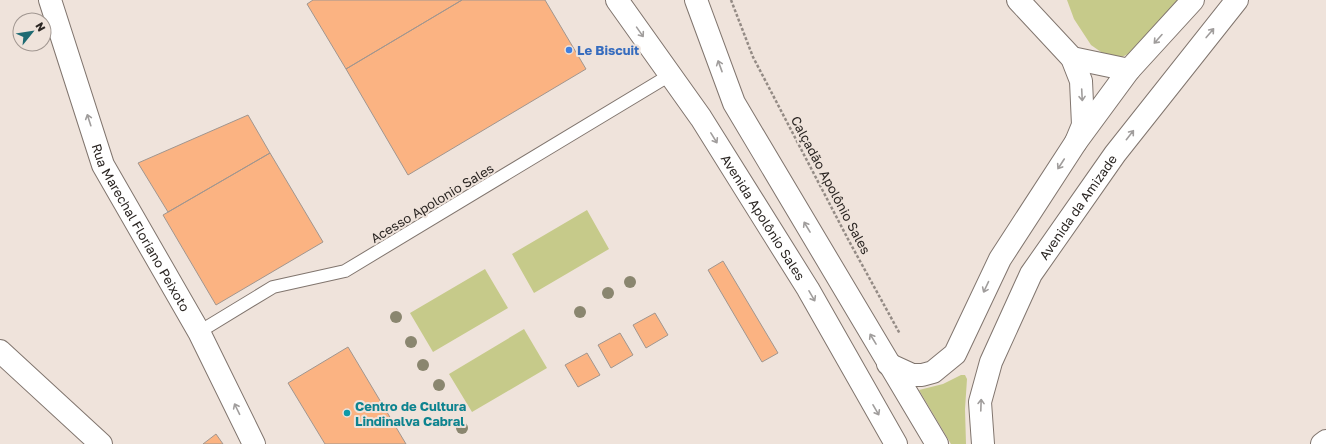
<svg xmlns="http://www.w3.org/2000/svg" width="1326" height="444" viewBox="0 0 1326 444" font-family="'Golos Text',sans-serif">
<rect width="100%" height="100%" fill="#efe3db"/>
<!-- green -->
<path fill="#c6ca8a" d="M1067,0H1179L1128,54L1114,61L1091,45L1074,19Z
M587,210L609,249L534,293L512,254Z
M485,269L508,308L433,352L410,313Z
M524,329L547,368L472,412L449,374Z
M961,375H965L967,379L965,409L966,444H951L919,390L943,384Z"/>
<!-- building -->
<path fill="#fbb382" stroke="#a1968f" d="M313,0H462L346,69L307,4Z
M462,0H545L586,69L408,175L346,69Z
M248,115L270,153L168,212L138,163Z
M270,153L323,242L216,305L163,215Z
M723,261L778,353L762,362L708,270Z
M655,313L668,335L646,348L633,325Z
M620,333L633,355L611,368L598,345Z
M348,347L406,444H325L288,383Z
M587,353L600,375L578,387L565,365Z
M216,434L223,444H203Z"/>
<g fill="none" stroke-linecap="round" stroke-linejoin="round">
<!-- service casing -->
<g stroke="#80756e" stroke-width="14">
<path id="service" d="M199,332L273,287L345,271L670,75"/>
</g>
<!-- minor casing -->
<g stroke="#80756e" stroke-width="24">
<g id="minor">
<path id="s1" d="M50,0L103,165L199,332L254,444"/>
<path d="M1018,0L1072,58L1081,81L1083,125L1076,142"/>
<path d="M1072,58L1129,70"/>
<path d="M0,351L101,444"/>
<path d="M1322,444L1326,441"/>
</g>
</g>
<!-- tertiary casing -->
<g stroke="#80756e" stroke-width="24">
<g id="tertiary">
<path id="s2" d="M617,0L701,118L808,289L896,444"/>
<path d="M696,0L734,103L937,444"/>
<path d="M888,364L912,375H922L933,372L955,354L1000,259L1076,142L1129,70L1193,0"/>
<path id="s3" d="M983,444L980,402L991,362L1031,274L1115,154L1237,0"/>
</g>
</g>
<!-- path -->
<path stroke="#948b85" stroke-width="2.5" stroke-dasharray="3 2" stroke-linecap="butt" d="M731,0L753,57L849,241L900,334"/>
<!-- service -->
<use href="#service" stroke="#fff" stroke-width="12"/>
<!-- minor -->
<use href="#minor" stroke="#fff" stroke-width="22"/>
<!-- tertiary -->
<use href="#tertiary" stroke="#fff" stroke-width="22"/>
</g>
<!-- trees -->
<g fill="#8a866f">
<circle cx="630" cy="282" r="6"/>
<circle cx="608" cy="293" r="6"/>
<circle cx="580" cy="312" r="6"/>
<circle cx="396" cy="317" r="6"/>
<circle cx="411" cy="342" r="6"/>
<circle cx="423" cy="365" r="6"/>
<circle cx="439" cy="385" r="6"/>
<circle cx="462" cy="428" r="6"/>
</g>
<!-- one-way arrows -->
<defs><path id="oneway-shaft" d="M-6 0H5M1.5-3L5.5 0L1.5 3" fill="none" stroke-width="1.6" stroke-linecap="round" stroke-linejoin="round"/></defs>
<g stroke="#a09d9c">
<use href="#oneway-shaft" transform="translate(640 32) rotate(55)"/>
<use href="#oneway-shaft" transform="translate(1210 33) rotate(-50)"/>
<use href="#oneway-shaft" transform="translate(1158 39) rotate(132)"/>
<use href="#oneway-shaft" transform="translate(720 66) rotate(-110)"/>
<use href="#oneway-shaft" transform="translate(1082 95) rotate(87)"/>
<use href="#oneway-shaft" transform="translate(89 120) rotate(-108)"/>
<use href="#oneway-shaft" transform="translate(1130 135) rotate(-52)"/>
<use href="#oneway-shaft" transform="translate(714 138) rotate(58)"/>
<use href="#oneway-shaft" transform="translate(1061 164) rotate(123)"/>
<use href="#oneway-shaft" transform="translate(807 227) rotate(-121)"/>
<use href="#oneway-shaft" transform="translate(986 287) rotate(115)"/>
<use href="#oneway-shaft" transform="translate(812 296) rotate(60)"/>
<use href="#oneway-shaft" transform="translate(873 339) rotate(-121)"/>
<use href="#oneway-shaft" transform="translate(981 405) rotate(-88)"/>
<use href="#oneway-shaft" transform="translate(237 409) rotate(-116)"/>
<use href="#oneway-shaft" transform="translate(876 410) rotate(60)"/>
</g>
<!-- markers -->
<circle fill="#3f7fe0" stroke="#efe3db" stroke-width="1.5" cx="569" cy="50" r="4"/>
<circle fill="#0f9aa8" stroke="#efe3db" stroke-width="1.5" cx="347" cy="413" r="4"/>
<g text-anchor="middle" stroke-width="4" stroke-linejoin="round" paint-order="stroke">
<!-- shop labels -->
<g font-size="13" font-weight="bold" fill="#366cbe" stroke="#efe3db" text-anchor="start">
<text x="577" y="55">Le Biscuit</text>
</g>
<!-- street labels -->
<g font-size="13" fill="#2b2623" stroke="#efe3db">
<text transform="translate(831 185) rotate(62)" y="5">Calçadão Apolônio Sales</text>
<text transform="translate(432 203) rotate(-31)" y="5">Acesso Apolonio Sales</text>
<text dy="5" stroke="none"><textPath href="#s3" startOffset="262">Avenida da Amizade</textPath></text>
<text dy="5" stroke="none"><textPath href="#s2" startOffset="262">Avenida Apolônio Sales</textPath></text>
<text dy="5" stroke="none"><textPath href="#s1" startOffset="246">Rua Marechal Floriano Peixoto</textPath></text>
</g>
<!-- culture labels -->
<g font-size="13" font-weight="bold" fill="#0d838f" stroke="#efe3db" text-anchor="start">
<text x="355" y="411">Centro de Cultura<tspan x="355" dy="15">Lindinalva Cabral</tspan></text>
</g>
</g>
<!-- north arrow -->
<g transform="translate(32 32) rotate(60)"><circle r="19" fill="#efe3db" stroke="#a19791"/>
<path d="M0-3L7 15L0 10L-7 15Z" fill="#1e6a72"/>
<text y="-6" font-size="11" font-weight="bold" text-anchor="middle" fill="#2b2623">N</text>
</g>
</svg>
